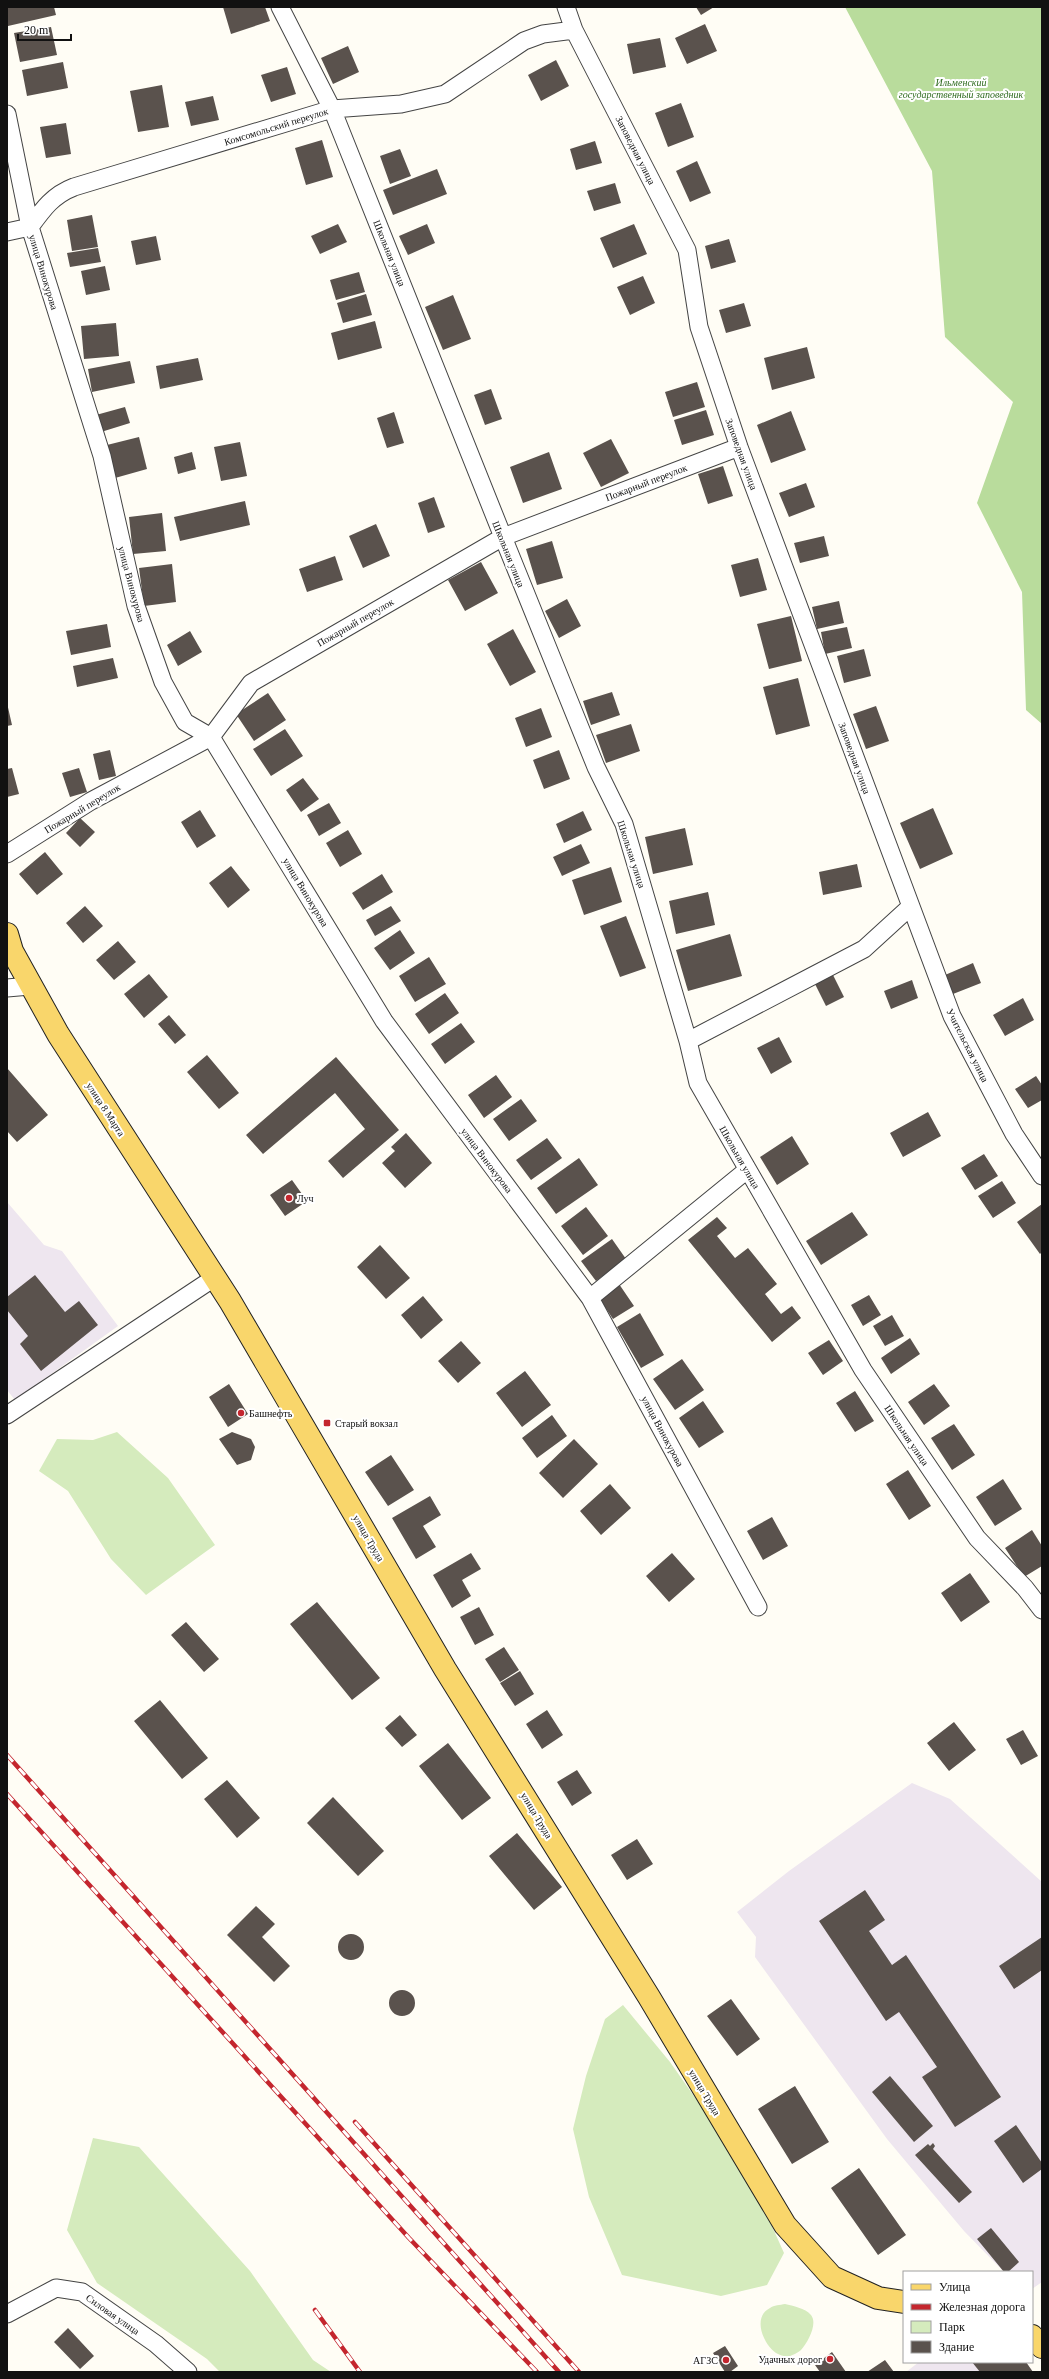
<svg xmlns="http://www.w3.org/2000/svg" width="1049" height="2379" viewBox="0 0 1049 2379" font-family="'Times New Roman',serif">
<rect width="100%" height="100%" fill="#fffdf5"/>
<!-- industrial -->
<path fill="#eee6ef" d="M7,1202L44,1245L62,1251L118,1326L15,1400L7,1390Z
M912,1783L950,1799L1042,1882V2282L1032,2289V2272H1004L964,2231L887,2139L755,1957L756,1937L737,1912L789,1871Z
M919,2362H1026L1033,2372H906Z"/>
<!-- green -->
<path fill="#d5ebbd" d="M117,1432L168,1478L215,1545L146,1595L111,1559L68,1491L39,1471L57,1439L93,1440Z
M623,2005L670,2062L748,2173L784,2253L767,2285L721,2296L622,2275L589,2197L573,2129L586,2076L605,2019Z
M93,2138L139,2147L250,2271L313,2360L331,2372H220L207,2359L97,2283L67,2230Z
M785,2304C793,2306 805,2308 811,2315C818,2324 808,2342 801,2350C798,2353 792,2355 788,2357C784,2356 779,2355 776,2353C763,2344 752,2317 770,2308C774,2305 780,2305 785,2304Z"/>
<!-- forest -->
<path fill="#b9dc9c" d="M845,7H1042V724L1026,710L1022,592L977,503L1013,402L945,337L932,171Z"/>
<!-- building -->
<path fill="#5a524d" d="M7,7H54L56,15L8,26Z
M223,7H265L270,21L231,34Z
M696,7H714L701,15Z
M705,24L717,51L687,64L675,38Z
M51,27L57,55L20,62L14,33Z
M660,38L666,67L633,74L627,44Z
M348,46L359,72L333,84L321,58Z
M556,60L569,86L541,101L528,75Z
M63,62L68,88L27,96L22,70Z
M287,67L296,94L271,102L261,75Z
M162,85L169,127L138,132L130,91Z
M213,96L219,120L191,126L185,102Z
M681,103L694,137L668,147L655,113Z
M66,123L71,154L46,158L40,127Z
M322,140L333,177L306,185L295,148Z
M595,141L602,163L576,170L570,149Z
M400,149L411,176L390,184L380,156Z
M697,161L711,193L690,202L676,171Z
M437,169L447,194L393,215L383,190Z
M615,183L621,203L594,211L587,191Z
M92,215L98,247L72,251L67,220Z
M338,224L347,242L320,254L311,236Z
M427,224L435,243L408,255L399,236Z
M634,224L647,254L613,268L600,238Z
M156,236L161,260L136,265L131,241Z
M729,239L736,262L711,269L705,246Z
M98,248L101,262L70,267L67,253Z
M105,266L110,290L86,295L81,271Z
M359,272L365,292L336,300L330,280Z
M643,276L655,303L630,315L617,287Z
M366,294L372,315L343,323L337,303Z
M453,295L471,339L443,350L425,307Z
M744,303L751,326L726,333L719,310Z
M375,321L382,348L338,360L331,333Z
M116,323L119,356L84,359L81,326Z
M807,347L815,378L772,390L764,358Z
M198,358L203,380L160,389L156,366Z
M130,361L135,383L92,392L88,369Z
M697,382L705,407L673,417L665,392Z
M491,389L502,419L485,425L474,395Z
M125,407L130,423L101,432L96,415Z
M706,410L714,435L682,445L674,420Z
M791,411L806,450L771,463L757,425Z
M394,412L404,443L387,448L377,418Z
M139,437L147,469L115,478L107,445Z
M611,439L629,473L601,487L583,453Z
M240,442L247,476L221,481L214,447Z
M192,452L196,469L178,474L174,457Z
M549,452L562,489L523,503L510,467Z
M723,466L733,496L708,504L698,474Z
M806,483L815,507L789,517L779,493Z
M434,497L445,527L428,533L418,503Z
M245,501L250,525L180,541L174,517Z
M162,513L166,551L133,554L129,517Z
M376,524L390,556L363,568L349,536Z
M824,536L829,556L800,563L794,543Z
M552,541L563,578L537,585L526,549Z
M335,556L343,580L307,592L299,569Z
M758,558L767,590L740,597L731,565Z
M481,562L498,593L465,611L448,580Z
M172,564L176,602L144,606L139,568Z
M567,599L581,626L559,638L545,611Z
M839,601L844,623L817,629L812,607Z
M791,616L802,661L769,669L757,624Z
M107,624L111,647L71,655L66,631Z
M847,627L852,648L825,654L821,632Z
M513,629L536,672L510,686L487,644Z
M190,631L202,652L178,666L167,645Z
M864,649L871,676L844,683L837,656Z
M113,658L118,678L77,687L73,666Z
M798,678L810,726L776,735L763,687Z
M612,692L620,715L591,725L583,701Z
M268,693L286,720L254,741L236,714Z
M7,703L12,725L7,726Z
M876,706L889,741L866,749L853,714Z
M541,708L552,737L526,747L515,718Z
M631,724L640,751L606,763L596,735Z
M285,729L303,756L271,776L253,749Z
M110,750L116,776L99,780L93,754Z
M559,750L570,779L544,789L533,760Z
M12,768L19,794L7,797V769Z
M79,768L87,792L70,797L62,773Z
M303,778L319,799L301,812L286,790Z
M329,803L341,823L319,836L307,815Z
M933,808L953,854L920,869L900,823Z
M200,810L216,836L197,848L181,822Z
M583,811L592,830L564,843L556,824Z
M80,818L95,832L80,847L66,833Z
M685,828L693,865L653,874L645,837Z
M348,830L362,854L340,867L326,843Z
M581,844L590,863L562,876L553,857Z
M45,852L63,874L37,895L19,874Z
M857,864L862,887L823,895L819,872Z
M231,866L250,890L228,908L209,883Z
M611,867L622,902L584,915L572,880Z
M382,874L393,892L363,910L352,893Z
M708,892L715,925L676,934L669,901Z
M85,906L103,926L83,943L66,923Z
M391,906L401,921L375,936L366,920Z
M626,916L646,968L620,977L600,926Z
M400,930L415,953L390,970L374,948Z
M730,934L742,976L688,991L676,950Z
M118,941L136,962L114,980L96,960Z
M429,957L446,984L415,1002L399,976Z
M973,963L981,983L953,994L945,975Z
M149,974L168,997L144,1018L124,994Z
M833,975L844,997L826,1006L815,984Z
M912,980L918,998L891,1009L884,991Z
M445,993L459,1013L429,1034L415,1014Z
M1023,998L1034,1020L1005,1036L993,1015Z
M169,1015L186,1035L175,1044L158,1024Z
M461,1023L475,1042L445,1064L431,1044Z
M779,1037L792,1062L771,1074L757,1048Z
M207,1055L239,1093L219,1109L187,1072Z
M336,1057L399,1130L343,1178L328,1161L365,1129L335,1093L263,1154L246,1135Z
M7,1068L48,1115L17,1142L7,1131Z
M496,1075L512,1097L484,1118L468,1095Z
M1036,1076L1042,1085V1100L1028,1108L1015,1089Z
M521,1099L537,1121L509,1141L493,1119Z
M928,1112L941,1136L903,1157L890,1133Z
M406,1133L432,1163L405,1188L382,1163L395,1151L391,1147Z
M792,1136L809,1164L777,1185L760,1157Z
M547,1138L562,1158L531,1180L516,1160Z
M984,1154L998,1176L975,1190L961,1168Z
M579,1158L598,1185L556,1214L537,1188Z
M292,1180L307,1201L285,1216L270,1195Z
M1002,1181L1016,1203L993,1218L978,1196Z
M1042,1204V1252L1040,1254L1017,1222Z
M586,1207L608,1236L583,1255L561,1226Z
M852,1212L868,1235L821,1265L806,1241Z
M717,1217L727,1228L717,1236L735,1258L748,1248L777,1284L765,1294L781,1314L792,1306L801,1318L772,1342L688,1240Z
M612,1239L626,1259L596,1281L581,1261Z
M380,1245L410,1278L386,1299L357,1267Z
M35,1275L65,1312L79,1301L98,1325L41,1371L20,1344L28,1336L7,1310V1297Z
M619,1284L634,1306L613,1319L599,1298Z
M869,1295L881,1315L863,1326L851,1305Z
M423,1296L443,1320L421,1339L401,1315Z
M640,1313L664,1355L641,1368L617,1327Z
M892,1315L904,1336L885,1346L873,1326Z
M910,1338L920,1354L891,1374L881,1358Z
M829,1340L843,1361L823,1375L808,1353Z
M461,1341L481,1363L458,1383L438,1361Z
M682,1359L704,1390L675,1410L653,1379Z
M525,1371L551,1405L522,1427L496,1393Z
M229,1384L248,1414L228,1427L209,1397Z
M934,1384L950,1406L924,1425L908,1402Z
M855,1391L874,1421L855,1432L836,1403Z
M703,1401L724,1432L699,1448L679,1418Z
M552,1415L567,1436L537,1458L522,1438Z
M954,1424L975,1455L952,1470L931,1438Z
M232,1432L251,1439L255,1447L251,1460L237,1465L219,1439Z
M574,1439L598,1464L563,1498L539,1473Z
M391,1455L414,1490L388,1506L365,1472Z
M908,1470L931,1506L909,1520L886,1484Z
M1003,1479L1022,1509L995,1526L976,1497Z
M610,1484L631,1508L601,1535L580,1511Z
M430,1496L441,1515L423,1526L436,1547L416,1559L392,1518Z
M772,1517L788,1546L763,1560L747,1531Z
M1032,1530L1042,1546V1566L1024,1577L1005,1548Z
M471,1553L481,1569L462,1580L471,1596L452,1608L433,1575Z
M672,1553L695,1579L669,1602L646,1576Z
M970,1573L990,1602L961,1622L941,1593Z
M317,1602L380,1678L352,1700L290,1624Z
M479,1607L494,1635L475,1645L460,1617Z
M186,1622L219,1659L204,1672L171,1635Z
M504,1647L519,1670L500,1682L485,1659Z
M520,1671L534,1694L515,1706L500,1683Z
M160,1700L208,1758L182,1779L134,1721Z
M547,1710L563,1735L542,1749L526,1724Z
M400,1715L417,1735L402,1747L385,1728Z
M954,1722L976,1750L949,1771L927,1743Z
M1023,1730L1038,1756L1021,1765L1006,1739Z
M448,1743L491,1798L462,1820L419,1766Z
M577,1770L592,1793L572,1806L557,1782Z
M227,1780L260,1818L237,1838L204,1799Z
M333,1797L384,1851L358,1876L307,1823Z
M517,1833L562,1887L534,1910L489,1856Z
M637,1839L653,1864L627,1880L611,1855Z
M865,1890L885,1920L869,1931L892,1965L906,1955L1001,2097L955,2127L922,2077L937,2067L899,2012L886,2021L819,1921Z
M256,1906L275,1924L262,1937L290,1966L274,1982L227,1935Z
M338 1947a13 13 0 1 1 26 0a13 13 0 1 1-26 0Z
M1042,1937V1970L1014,1989L999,1966Z
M389 2003a13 13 0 1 1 26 0a13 13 0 1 1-26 0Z
M731,1999L760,2039L737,2056L707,2016Z
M890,2076L933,2126L914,2142L872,2092Z
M795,2086L829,2142L792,2164L758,2109Z
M1016,2125L1042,2163V2169L1023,2183L994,2141Z
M933,2143L935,2146L933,2149L972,2192L959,2203L915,2155L928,2144L930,2146Z
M859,2168L906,2235L878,2255L831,2188Z
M991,2228L1019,2262L1008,2272H1004L977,2239Z
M68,2328L94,2356L80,2369L54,2342Z
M725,2346L738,2366L730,2372H725L713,2353Z
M832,2352L846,2372H820L815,2365Z
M885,2360L894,2372H867Z
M972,2362H1026L1033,2372H980Z"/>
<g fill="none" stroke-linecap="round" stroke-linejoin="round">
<!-- street casing -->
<g stroke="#444" stroke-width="19">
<path id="street" d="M280,7L332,109L503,537L596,767L624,824L688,1041L698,1083L863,1370L977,1538L1025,1588L1042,1610
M566,7L574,30L687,250L699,327L739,447L952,1016L1014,1134L1042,1176
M7,114L30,227L102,456L136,606L163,682L185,722L211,737L384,1021L590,1298L758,1607
M7,232L30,227C43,209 53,195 74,187L332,109L401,104L445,94L524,41L543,34L574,30
M7,854L91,801L211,737L251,683L503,537L739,447
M7,988L30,986
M688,1041L864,949L910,907
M590,1298L747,1170
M7,1415L214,1278
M7,2314L56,2288L82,2292L156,2344L188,2372"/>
</g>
<!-- primary casing -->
<g stroke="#222" stroke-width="24">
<path id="primary" d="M7,934L12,951L58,1034L230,1301L445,1669L649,1997L785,2225L832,2277L878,2298L904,2302
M1032,2336L1042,2347"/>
</g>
<!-- street -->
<use href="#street" stroke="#fff" stroke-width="17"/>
<!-- primary -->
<use href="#primary" stroke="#f9d66b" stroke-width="22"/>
<!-- rail casing -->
<g stroke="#c4262e" stroke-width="4.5">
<path id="rail" d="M7,1755L559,2372
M7,1794L409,2238L537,2372
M355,2122L579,2372
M315,2310L360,2372"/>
</g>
<!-- rail -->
<use href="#rail" stroke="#fff" stroke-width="3" stroke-dasharray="9" stroke-linecap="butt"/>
</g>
<!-- markers -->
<g fill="#c4262e" stroke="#fff" stroke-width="1.5">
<circle cx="289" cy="1198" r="4"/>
<circle cx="241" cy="1413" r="4"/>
<rect x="323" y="1419" width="8" height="8" rx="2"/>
<circle cx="830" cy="2359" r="4"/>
<circle cx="726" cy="2360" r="4"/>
</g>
<g text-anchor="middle" stroke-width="4" stroke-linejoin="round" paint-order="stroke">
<!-- park labels -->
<g font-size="10" font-style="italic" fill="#2f6b1f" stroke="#fff">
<text x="961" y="86">Ильменский<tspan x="961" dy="12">государственный заповедник</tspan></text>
</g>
<!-- street labels -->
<g font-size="10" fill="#111" stroke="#fff">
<text transform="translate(276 126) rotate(-17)" y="4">Комсомольский переулок</text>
<text transform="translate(636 150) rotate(63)" y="4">Заповедная улица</text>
<text transform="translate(390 253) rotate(68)" y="4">Школьная улица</text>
<text transform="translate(44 272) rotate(73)" y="4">улица Винокурова</text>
<text transform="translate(742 454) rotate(70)" y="4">Заповедная улица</text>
<text transform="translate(646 482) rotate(-21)" y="4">Пожарный переулок</text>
<text transform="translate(509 554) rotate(68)" y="4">Школьная улица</text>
<text transform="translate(132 584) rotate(75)" y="4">улица Винокурова</text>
<text transform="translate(355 622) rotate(-30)" y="4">Пожарный переулок</text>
<text transform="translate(855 758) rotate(70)" y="4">Заповедная улица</text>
<text transform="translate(82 808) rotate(-31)" y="4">Пожарный переулок</text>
<text transform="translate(632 854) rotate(72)" y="4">Школьная улица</text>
<text transform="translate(306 892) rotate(59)" y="4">улица Винокурова</text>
<text transform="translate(968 1045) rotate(63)" y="4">Учительская улица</text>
<text transform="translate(106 1109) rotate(57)" y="4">улица 8 Марта</text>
<text transform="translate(740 1157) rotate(60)" y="4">Школьная улица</text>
<text transform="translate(487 1160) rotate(53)" y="4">улица Винокурова</text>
<text transform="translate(663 1431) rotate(62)" y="4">улица Винокурова</text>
<text transform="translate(907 1435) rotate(56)" y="4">Школьная улица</text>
<text transform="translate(369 1538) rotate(60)" y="4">улица Труда</text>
<text transform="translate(537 1815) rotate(59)" y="4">улица Труда</text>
<text transform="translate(705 2092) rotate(59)" y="4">улица Труда</text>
<text transform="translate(113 2314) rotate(35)" y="4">Силовая улица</text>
</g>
<!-- poi labels -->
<g font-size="10" fill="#111" stroke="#fff" text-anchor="start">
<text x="297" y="1202">Луч</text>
<text x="249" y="1417">Башнефть</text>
<text x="335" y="1427">Старый вокзал</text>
<text x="822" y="2363" text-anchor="end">Удачных дорог</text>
<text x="718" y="2364" text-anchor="end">АГЗС</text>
</g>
</g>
<!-- border -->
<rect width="1049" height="2379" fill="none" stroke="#111111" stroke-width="16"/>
<!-- legend -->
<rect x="903" y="2271" width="130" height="92" fill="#ffffff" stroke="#a0a0a0"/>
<rect x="911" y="2284" width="20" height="6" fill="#f9d66b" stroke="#a0a0a0"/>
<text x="939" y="2291" font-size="12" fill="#111111">Улица</text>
<rect x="911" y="2304" width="20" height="6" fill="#c4262e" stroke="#a0a0a0"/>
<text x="939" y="2311" font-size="12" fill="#111111">Железная дорога</text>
<rect x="911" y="2321" width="20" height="12" fill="#d5ebbd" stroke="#a0a0a0"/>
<text x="939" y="2331" font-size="12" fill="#111111">Парк</text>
<rect x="911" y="2341" width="20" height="12" fill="#5a524d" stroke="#a0a0a0"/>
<text x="939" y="2351" font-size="12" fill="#111111">Здание</text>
<!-- scale -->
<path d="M18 34v6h53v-6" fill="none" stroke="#111111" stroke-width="2"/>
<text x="24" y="34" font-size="12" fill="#111111" stroke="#ffffff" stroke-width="3" paint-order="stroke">20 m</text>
</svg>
